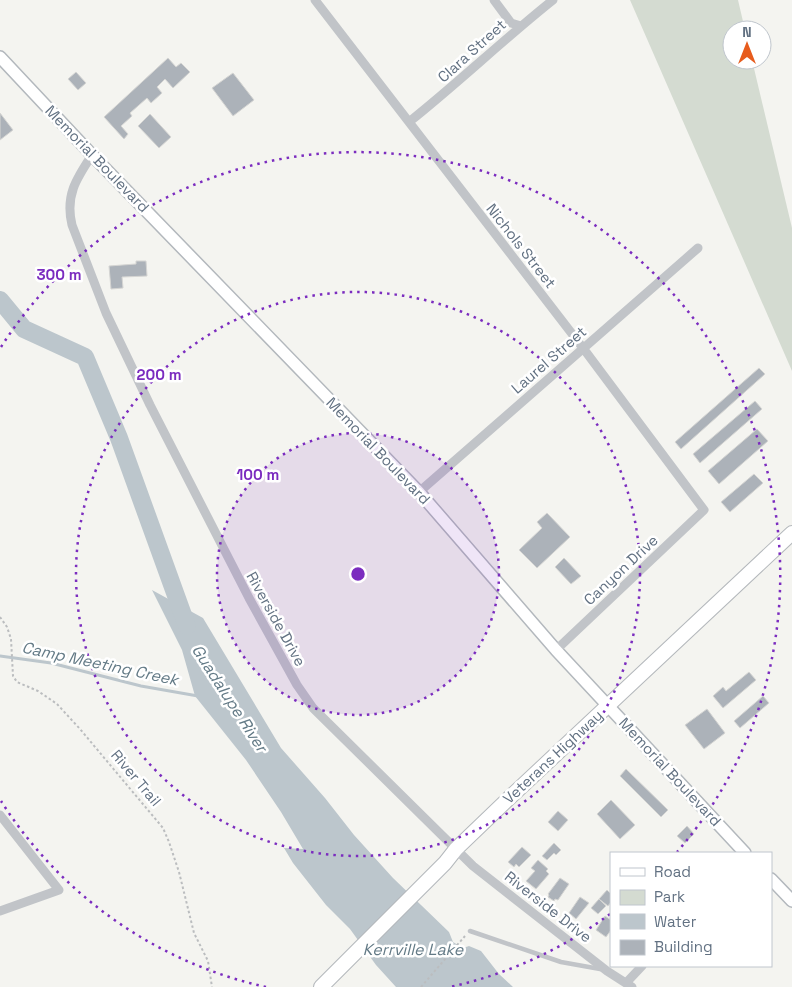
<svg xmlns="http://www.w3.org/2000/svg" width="792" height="987" viewBox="0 0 792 987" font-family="'Space Grotesk',sans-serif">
<rect width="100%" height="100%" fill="#f4f4f0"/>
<!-- green -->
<path fill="#d4dbd1" d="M630,0H738L745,30H732V60H752L792,228V371Z"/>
<!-- water -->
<path fill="#bcc6cc" d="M152,590L203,618L281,748L325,798L354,835L393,878L449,932L453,942L463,948L469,946L481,951L499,974L513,987H396L376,965L350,929L326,905L293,863L284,848L303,849L281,812L246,760L195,696L182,650Z"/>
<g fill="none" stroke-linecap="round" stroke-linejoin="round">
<!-- stream -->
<path stroke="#bcc6cc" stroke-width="3" d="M0,656L51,663L141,686L198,696"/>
<!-- river -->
<path stroke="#bcc6cc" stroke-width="18" d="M0,300L24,329L85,357L119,438L187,626"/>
</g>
<!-- building -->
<path fill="#acb2b9" stroke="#d5d5d3" d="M168,58L176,67L181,63L190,72L173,88L165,79L157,87L162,93L151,103L147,98L130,113L132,116L121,126L128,134L124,139L104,117Z
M76,72L86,83L78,90L68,79Z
M233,73L254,100L233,116L212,88Z
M0,113L13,130L0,140Z
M150,114L171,137L159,148L138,126Z
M136,261H146L147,276L122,277L123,288L111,289L109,266L136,264Z
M759,368L765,374L681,449L675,442Z
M755,401L762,409L700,463L693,454Z
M757,429L768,441L719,484L708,471Z
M754,474L763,483L730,512L721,502Z
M547,513L570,537L537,568L519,550L542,528L537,522Z
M564,558L581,576L571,584L555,567Z
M749,672L756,680L723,708L713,696L723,687L726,691Z
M763,696L769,703L740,728L734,721Z
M707,709L725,733L704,749L685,725Z
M626,769L668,810L661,817L620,776Z
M611,800L635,825L620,839L597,814Z
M558,811L568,820L558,831L548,822Z
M687,826L694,834L685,843L677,836Z
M554,843L561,850L556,855L554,853L547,860L542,856Z
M522,847L531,855L519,867L516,864L514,867L508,862Z
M538,860L548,869L546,871L549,874L536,889L526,881L535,871L531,868Z
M560,878L569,884L558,900L555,899L554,901L548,897L549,895L548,894Z
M607,890L611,894V902L608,906L599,899Z
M580,897L589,903L576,919L569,913Z
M599,899L606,906L598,914L591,908Z
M605,916L611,920V930L606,937L596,930Z"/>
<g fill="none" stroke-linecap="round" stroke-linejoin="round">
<!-- secondary casing -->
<g stroke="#b3b8bd" stroke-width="14">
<path id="secondary" d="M0,57L92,155L419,492L556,650L745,853
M771,879L792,901"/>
</g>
<!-- primary casing -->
<g stroke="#b4b8bc" stroke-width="16">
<path id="primary" d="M321,987L445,863L456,849L505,802L792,533"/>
</g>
<!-- path -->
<path stroke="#bbbdbf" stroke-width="2" stroke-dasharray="2.5 2.5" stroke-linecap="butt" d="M0,617L7,627L11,639L13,676L17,682L38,691L57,704L80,729L163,828L169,842L179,872L194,933L208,961L212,987
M421,987L465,936"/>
<!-- lane -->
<path stroke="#c1c4c8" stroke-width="4.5" d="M470,931L561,962L600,969"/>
<!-- street -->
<path stroke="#c1c4c8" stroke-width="9" d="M315,0L583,348L704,510L556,650
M494,0L511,23L521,26
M409,122C458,83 504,39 553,0
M92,155C76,179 65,196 72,225L106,313L150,405L249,598L297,685L313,708L473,866L607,971L632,987
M419,492L698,248
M0,815L59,890L0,911
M626,983L642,966"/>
<!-- secondary -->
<use href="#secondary" stroke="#fff" stroke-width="11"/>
<!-- primary -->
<use href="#primary" stroke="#fff" stroke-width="14"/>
</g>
<!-- distance rings -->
<circle cx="358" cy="574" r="141" fill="#7b2cbf" fill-opacity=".12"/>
<g fill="none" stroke="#7b2cbf" stroke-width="2.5" stroke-dasharray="2.5 5">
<circle cx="358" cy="574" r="141"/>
<circle cx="358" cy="574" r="282"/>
<path d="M610 914A423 423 0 0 1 450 987M266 987A423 423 0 0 1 1 801M1 347A423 423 0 1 1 677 852"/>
</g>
<g text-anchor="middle" stroke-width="5" stroke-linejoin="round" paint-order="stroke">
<!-- street labels -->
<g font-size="15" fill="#627182" stroke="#fff">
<text transform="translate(472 51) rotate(-42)" y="5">Clara Street</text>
<text transform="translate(97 159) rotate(46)" y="5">Memorial Boulevard</text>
<text transform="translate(521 246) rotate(52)" y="5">Nichols Street</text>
<text transform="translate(549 360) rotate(-41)" y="5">Laurel Street</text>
<text transform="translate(378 451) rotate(46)" y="5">Memorial Boulevard</text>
<text transform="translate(621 570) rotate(-43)" y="5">Canyon Drive</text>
<text transform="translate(276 619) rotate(61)" y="5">Riverside Drive</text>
<text transform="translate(553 757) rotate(-43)" y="5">Veterans Highway</text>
<text transform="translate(670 772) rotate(47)" y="5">Memorial Boulevard</text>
<text transform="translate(136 778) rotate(50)" y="5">River Trail</text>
<text transform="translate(548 907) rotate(38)" y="5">Riverside Drive</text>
</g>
<!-- water labels -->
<g font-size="16" font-style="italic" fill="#637a86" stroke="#fff">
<text transform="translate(100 663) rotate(12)" y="6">Camp Meeting Creek</text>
<text transform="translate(230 698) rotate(57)" y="6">Guadalupe River</text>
<text x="413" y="955">Kerrville Lake</text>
</g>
</g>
<circle cx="358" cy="574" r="8" fill="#7b2cbf" stroke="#fff" stroke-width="2.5"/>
<g font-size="15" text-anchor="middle" font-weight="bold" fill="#7b2cbf" stroke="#fff" stroke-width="5" stroke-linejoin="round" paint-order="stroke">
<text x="59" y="280">300 m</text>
<text x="159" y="380">200 m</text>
<text x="258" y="480">100 m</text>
</g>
<!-- legend -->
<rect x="610" y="852" width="162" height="115" fill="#ffffff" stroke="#c0c6cd"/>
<rect x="620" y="868" width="25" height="8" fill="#ffffff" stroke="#c0c6cd"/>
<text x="654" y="877" font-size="15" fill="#627182">Road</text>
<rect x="620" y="890" width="25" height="15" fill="#d4dbd1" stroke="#c0c6cd"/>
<text x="654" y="902" font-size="15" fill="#627182">Park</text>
<rect x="620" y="914" width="25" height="15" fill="#bcc6cc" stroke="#c0c6cd"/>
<text x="654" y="927" font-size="15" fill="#627182">Water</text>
<rect x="620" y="940" width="25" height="15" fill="#acb2b9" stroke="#c0c6cd"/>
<text x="654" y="952" font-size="15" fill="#627182">Building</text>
<!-- north arrow -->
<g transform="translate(747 45)"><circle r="24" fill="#ffffff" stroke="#c0c6cd"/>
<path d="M0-4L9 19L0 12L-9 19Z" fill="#e75c1d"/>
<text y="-8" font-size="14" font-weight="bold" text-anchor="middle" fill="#627182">N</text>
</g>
</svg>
